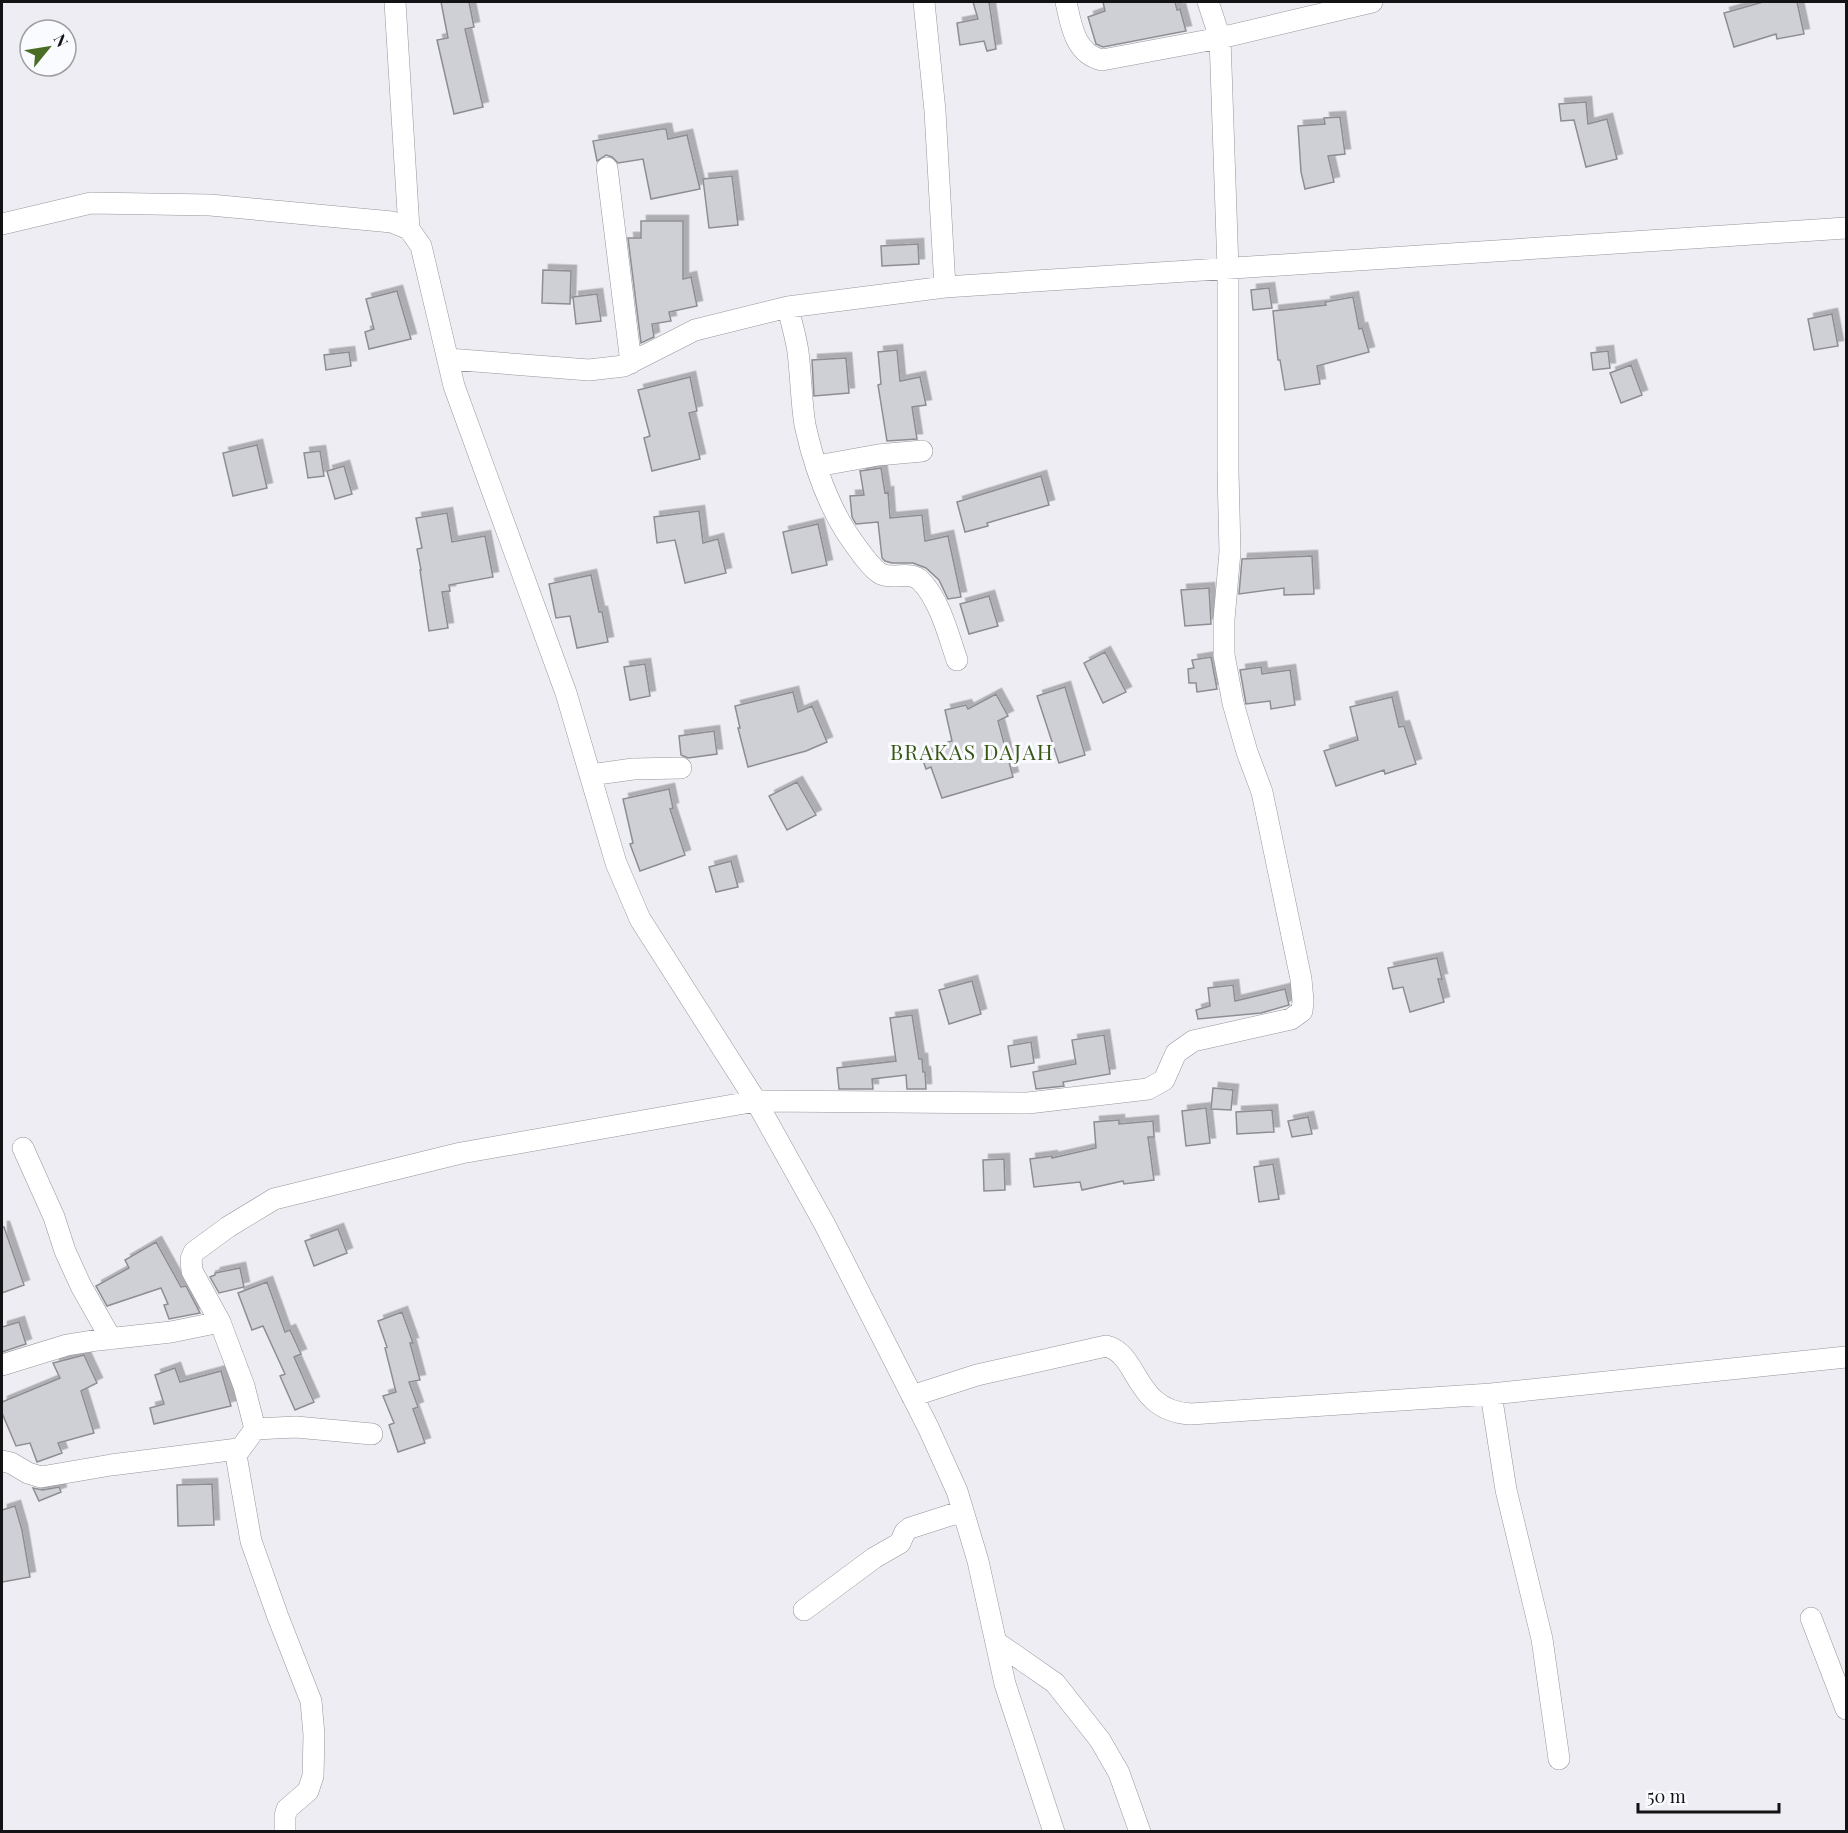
<svg xmlns="http://www.w3.org/2000/svg" width="1848" height="1833" viewBox="0 0 1848 1833" font-family="'Playfair Display',serif">
<defs>
<filter id="shadow"><feDropShadow dx="5.5" dy="-5.5" stdDeviation="0" flood-color="#0004"/></filter>
</defs>
<rect width="100%" height="100%" fill="#ededf3"/>
<!-- building -->
<path fill="#cfd0d5" stroke="#8d8e93" stroke-width="1.5" filter="url(#shadow)" d="M441,2H469L474,27L465,29L483,107L454,114L437,40L448,38Z
M973,2H989L996,49L987,51L984,41L960,45L957,23L978,19Z
M1103,2H1175L1177,10L1180,9L1186,31L1103,47L1096,44L1088,17L1105,11Z
M1763,2H1797L1804,34L1777,39L1776,34L1734,47L1724,13Z
M1586,102L1588,124L1607,119L1617,159L1586,167L1574,120L1561,121L1559,104Z
M1340,117L1345,154L1328,156L1334,182L1305,189L1301,172L1298,126L1325,124L1324,118Z
M662,129H666L668,139L687,135L700,189L651,199L643,159L618,163L612,157L606,155L597,161L593,141Z
M732,176L738,225L709,228L703,179Z
M641,221H683V279L691,277L697,306L669,312L671,321L652,324L654,337L641,343L628,238H641Z
M918,244L919,264L882,266L881,246Z
M543,270L571,271L570,304L542,303Z
M1269,288L1272,308L1253,310L1251,290Z
M397,291L411,339L369,349L365,332L374,329L366,299Z
M597,294L601,321L576,324L573,297Z
M1353,297L1359,329L1362,328L1369,352L1317,366L1320,384L1285,390L1280,360H1278L1273,311L1326,305L1325,302Z
M1832,314L1838,346L1814,350L1808,319Z
M897,350L900,381L920,377L926,405L912,407L917,439L887,441L878,385L881,384L878,352Z
M1608,351L1610,368L1593,370L1591,353Z
M349,352L351,366L326,370L324,355Z
M846,358L849,393L814,396L812,360Z
M1631,365L1642,395L1621,403L1610,373Z
M690,377L697,411L689,413L700,459L652,471L644,438L650,436L638,390Z
M257,445L267,488L233,496L223,453Z
M320,451L324,476L308,478L304,453Z
M344,466L352,494L335,499L327,471Z
M881,468L885,493L888,492L890,518L922,515L925,541L948,536L961,597L948,599L939,580L926,568L913,563H892L885,561L882,558L878,522L856,524L852,517L850,496L864,495L860,471Z
M1041,476L1049,505L987,523L988,526L965,532L957,502Z
M699,511L703,543L718,539L726,573L685,583L675,540L657,543L654,517Z
M447,513L452,542L485,536L493,577L449,585L450,591L442,592L448,628L429,631L420,570H421L417,549L422,548L416,518Z
M818,524L827,565L792,573L783,532Z
M1312,556L1314,594L1284,595V588L1239,594L1242,559Z
M591,575L599,612H602L608,642L577,648L570,616L556,618L549,584Z
M1209,588L1211,624L1185,626L1181,590Z
M989,596L998,626L969,634L960,604Z
M1105,652L1126,692L1103,703L1084,663Z
M1211,657L1217,689L1197,692L1196,683H1189L1188,669L1194,668L1192,660Z
M645,664L650,696L630,700L624,667Z
M1261,667L1262,674L1290,670L1295,705L1271,709L1270,701L1246,704L1240,670Z
M1065,687L1085,755L1059,763L1037,696Z
M793,692L798,712L812,706L827,742L806,751L748,767L738,728H740L735,706Z
M996,694L1008,716L998,721L1013,777L942,798L931,767L926,769L921,755L949,746L948,742L952,741L945,710L966,705L968,709Z
M1392,697L1399,727L1404,726L1416,764L1385,774L1384,770L1336,786L1324,751L1358,740L1350,707Z
M714,731L717,754L688,758L681,755L679,736Z
M797,782L816,815L787,830L769,796Z
M669,789L673,808L670,809L685,855L640,871L630,844L633,843L623,799Z
M731,861L738,887L716,892L709,867Z
M1437,958L1442,979H1438L1444,1002L1410,1012L1403,987L1393,989L1388,968Z
M972,981L981,1014L949,1024L939,990Z
M1233,985L1235,1001L1285,989L1289,1005L1261,1013L1198,1019L1196,1010L1210,1006L1208,988Z
M912,1015L919,1059H922L923,1072H925L926,1089H907L906,1075L872,1079L873,1089H839L837,1068L896,1061L890,1018Z
M1104,1035L1110,1074L1063,1082L1064,1086L1036,1089L1033,1072L1076,1064L1072,1040Z
M1031,1042L1034,1063L1011,1067L1008,1046Z
M1213,1088L1233,1090L1231,1110L1211,1109Z
M1206,1108L1210,1143L1186,1146L1182,1111Z
M1272,1110L1274,1132L1237,1134L1236,1112Z
M1308,1117L1312,1134L1292,1137L1288,1121Z
M1119,1120V1124L1153,1121L1154,1137H1148L1154,1180L1124,1184L1123,1181L1082,1190L1080,1182L1034,1187L1030,1159L1052,1156V1158L1096,1148L1094,1122Z
M1004,1159L1005,1190L984,1191L983,1160Z
M1273,1164L1279,1199L1259,1202L1254,1167Z
M2,1227H4L24,1285L2,1293Z
M338,1229L347,1253L314,1266L305,1241Z
M156,1242L181,1287L186,1286L200,1313L169,1319L164,1305L168,1304L161,1288L107,1306L96,1286L129,1268L125,1260Z
M240,1268L244,1287L219,1293L210,1277L215,1275V1273Z
M267,1282L285,1332L290,1330L301,1354L294,1357L314,1402L295,1410L280,1376L285,1374L263,1326L252,1330L238,1293Z
M402,1312L413,1343H410L420,1380L409,1382L418,1407L413,1409L425,1443L398,1452L389,1425L394,1423L383,1396L396,1392L385,1348L387,1347L378,1321Z
M19,1322L26,1344L2,1352V1327Z
M84,1355L97,1383L81,1391L94,1433L58,1443L62,1453L37,1462L30,1443L16,1446L2,1413V1402L60,1378L53,1363Z
M175,1368L180,1382L221,1371L231,1406L154,1424L150,1408L164,1404L155,1375Z
M212,1484L214,1525L178,1526L177,1485Z
M59,1487L61,1492L39,1501L33,1488L43,1490Z
M15,1506L22,1530L30,1577L2,1582V1510Z"/>
<g fill="none" stroke-linecap="round" stroke-linejoin="round">
<!-- minor casing -->
<g stroke="#95969b" stroke-width="22">
<path id="minor" d="M395,2L409,229
M924,2L935,111L945,287
M1066,2C1071,25 1075,54 1102,60L1220,38L1372,2
M607,168L631,363
M2,224L91,203L210,205L392,222L409,229L421,246L454,386L566,693L616,863L640,919L756,1101L824,1223L928,1427L957,1491L978,1561L1005,1684L1054,1832
M788,307C791,322 796,337 798,352C801,376 801,400 805,425C813,461 826,500 846,532C853,542 870,568 881,574C894,580 910,570 921,581C940,601 948,634 957,660
M448,359L589,370L624,366L695,330L788,307L945,287L1846,228
M817,466L878,455L922,451
M590,775L633,769L681,768
M23,1148L54,1217L65,1251L81,1286L111,1339
M2,1365L67,1345L98,1340L171,1332L220,1322
M1491,1394L1506,1490L1542,1639L1559,1759
M912,1396L977,1375L1106,1346C1140,1354 1133,1411 1191,1414L1491,1394L1846,1357
M255,1429L296,1427L372,1434
M2,1461L11,1463L28,1473L41,1477L111,1465L238,1449
M804,1610L874,1558L900,1543L905,1532L910,1528L963,1511
M1811,1618L1846,1709
M996,1642L1055,1683L1100,1740L1119,1773L1140,1832
M285,1832V1816L287,1809L308,1791L313,1776L314,1735L311,1701L278,1617L251,1541L236,1455L255,1429L244,1386L220,1322L192,1271L191,1259L194,1252L228,1227L274,1199L461,1153L756,1101L1028,1103L1148,1089L1164,1080L1176,1053L1193,1041L1291,1019L1302,1011L1303,1001L1301,979L1262,792L1247,752L1233,703L1224,655V619L1230,552L1228,471V269L1220,38L1208,2"/>
</g>
<!-- minor -->
<use href="#minor" stroke="#fff" stroke-width="21"/>
</g>
<g text-anchor="middle" stroke-width="6" stroke-linejoin="round" paint-order="stroke">
<!-- quarter labels -->
<g font-size="21" letter-spacing="1.5" fill="#385715" stroke="#fafbfe">
<text x="972" y="760">BRAKAS DAJAH</text>
</g>
</g>
<!-- border -->
<rect width="1848" height="1833" fill="none" stroke="#131315" stroke-width="6"/>
<!-- north arrow -->
<g transform="translate(48 48) rotate(60)"><circle r="28" fill="#fafbfe" stroke="#9e9ea1" stroke-width="1.5"/>
<path d="M0-4.5L10 22L0 15L-10 22Z" fill="#4a6d26"/>
<text y="-9" font-size="16" font-weight="bold" text-anchor="middle" fill="#131315">N</text>
</g>
<!-- scale -->
<path d="M1638 1803v9h141v-9" fill="none" stroke="#131315" stroke-width="3"/>
<text x="1647" y="1803" font-size="18" fill="#131315" stroke="#fafbfe" stroke-width="4.5" paint-order="stroke">50 m</text>
</svg>
